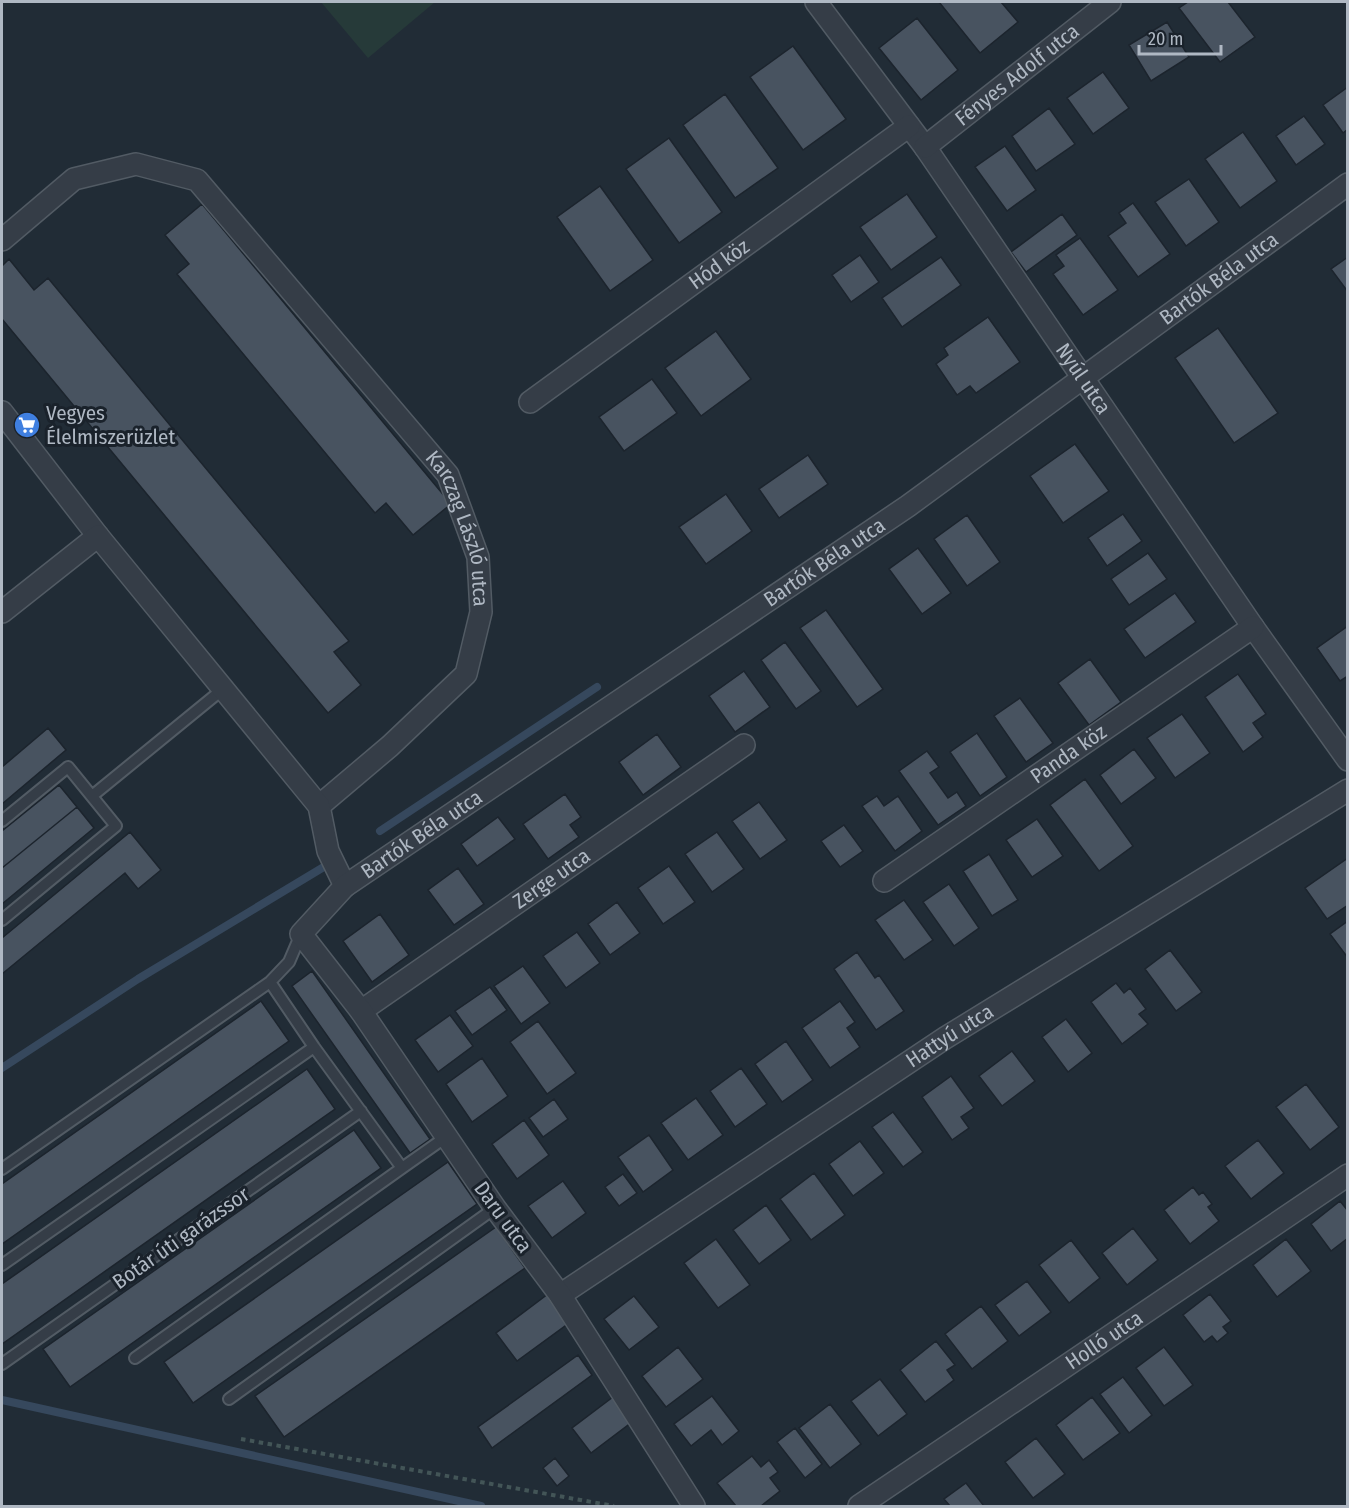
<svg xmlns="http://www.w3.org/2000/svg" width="1349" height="1508" viewBox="0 0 1349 1508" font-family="'Fira Sans Condensed',sans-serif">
<rect width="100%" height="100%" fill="#212c36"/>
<!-- green -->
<path fill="#263a39" d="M321,2H435L368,58Z"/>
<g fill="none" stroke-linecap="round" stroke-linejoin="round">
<!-- stream -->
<path stroke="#36485d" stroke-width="8" d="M380,831L597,687
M2,1068L138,979L332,862
M2,1400L481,1506"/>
</g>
<!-- building -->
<path fill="#485360" stroke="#1c242d" stroke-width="1.5" d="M939,2H1001L1018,22L980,53Z
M1188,2H1228L1255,37L1220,62L1179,8Z
M917,18L958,70L921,100L879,48Z
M1167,22L1189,57L1151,81L1129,45Z
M793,46L846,119L803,150L750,77Z
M1103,72L1129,108L1093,134L1067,98Z
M1348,87V129L1343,133L1323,105Z
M725,94L778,168L735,198L683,125Z
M1049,108L1075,144L1036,171L1012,136Z
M1304,116L1325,144L1296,165L1276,136Z
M1243,132L1277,181L1240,208L1205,159Z
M669,138L722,212L679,243L626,169Z
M1005,146L1036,190L1007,211L975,167Z
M1189,179L1219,222L1186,246L1155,202Z
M600,186L653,260L610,291L557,217Z
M907,194L937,237L891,270L860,227Z
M1133,203L1170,254L1138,277L1108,236L1126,223L1119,213Z
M202,204L451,504L413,535L386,503L375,513L177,274L189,264L165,235Z
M1062,214L1077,235L1026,272L1011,252Z
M1080,238L1118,290L1083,315L1053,274L1064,266L1056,255Z
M860,255L879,282L851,302L832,275Z
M941,257L961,285L902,327L882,298Z
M1348,257V292L1331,269Z
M9,259L34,290L48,278L349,641L334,652L361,685L328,713L2,319V266Z
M988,317L1020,362L976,393L970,386L957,395L936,364L948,355L944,348Z
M1218,328L1278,413L1234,443L1175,358Z
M716,331L751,379L701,416L665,368Z
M652,379L677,413L624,451L599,417Z
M1075,444L1109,491L1063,523L1030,476Z
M808,455L828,484L779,518L759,489Z
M726,494L752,531L706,564L679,527Z
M1123,514L1142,541L1107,566L1088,538Z
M967,515L1000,562L967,586L934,539Z
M918,548L951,593L922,614L889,569Z
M1148,553L1167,579L1129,605L1111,579Z
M1175,593L1196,622L1145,658L1124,629Z
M826,610L883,689L857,707L800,628Z
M1348,626V676L1340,681L1317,648Z
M785,642L821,691L796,709L761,660Z
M1090,659L1121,702L1089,725L1058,683Z
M744,671L770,707L735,732L709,696Z
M1238,674L1266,714L1253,723L1263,737L1243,752L1205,697Z
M1020,698L1053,743L1026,762L994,716Z
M1182,714L1210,753L1175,778L1147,738Z
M48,728L66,750L2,804V767Z
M977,733L1007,777L980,796L950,752Z
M657,734L681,767L643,795L619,762Z
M1134,749L1156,778L1121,804L1100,775Z
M927,751L939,767L930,773L948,798L957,792L966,806L938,825L899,771Z
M1085,779L1133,846L1099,871L1050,805Z
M59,785L77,807L2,868V831Z
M565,794L581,817L570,825L579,837L548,859L523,824Z
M877,796L884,806L898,796L922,831L895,851L862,806Z
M759,802L787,840L760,859L732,821Z
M77,807L94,828L2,904V868Z
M498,817L515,839L477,866L461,844Z
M1037,819L1063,856L1032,877L1006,840Z
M844,825L863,851L840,867L821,841Z
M130,832L161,870L138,889L125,873L2,974V938Z
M717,832L744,869L712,892L685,854Z
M989,854L1018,900L992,916L963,871Z
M1348,858V905L1327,919L1305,888Z
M669,866L695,902L663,924L638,888Z
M458,868L484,904L454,925L428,890Z
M949,884L979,928L954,946L923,902Z
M904,900L933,940L904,960L875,920Z
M617,902L640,933L610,955L588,924Z
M380,914L409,955L372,982L343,941Z
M1348,921V958L1330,934Z
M577,932L600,963L566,988L543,956Z
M1170,950L1202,992L1176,1011L1145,969Z
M857,952L875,978L879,975L904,1011L876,1030L834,969Z
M523,966L550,1003L521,1024L494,986Z
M312,971L430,1139L410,1153L292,986Z
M1116,983L1124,993L1130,988L1146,1009L1139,1014L1148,1024L1122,1044L1091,1002Z
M490,987L507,1010L472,1035L455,1011Z
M261,1001L289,1041L2,1244V1184Z
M840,1001L855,1022L847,1028L860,1047L830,1068L802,1028Z
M450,1015L473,1046L438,1072L415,1040Z
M1066,1019L1092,1053L1068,1072L1042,1037Z
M538,1021L576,1073L547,1094L510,1042Z
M786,1041L813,1080L782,1102L755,1064Z
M1012,1051L1035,1081L1002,1106L979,1076Z
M482,1058L508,1096L472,1122L446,1084Z
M741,1068L767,1104L735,1127L710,1091Z
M307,1069L335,1109L2,1344V1284Z
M951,1076L974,1108L961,1117L969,1128L952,1140L922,1097Z
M1306,1084L1339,1127L1310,1150L1276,1107Z
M696,1098L723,1135L688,1160L661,1123Z
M554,1099L568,1119L543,1137L529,1118Z
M893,1112L923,1152L903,1167L872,1127Z
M524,1120L549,1155L517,1179L492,1144Z
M354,1130L381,1168L70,1387L43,1349Z
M649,1135L673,1170L643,1192L618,1157Z
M1258,1140L1284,1173L1251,1199L1225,1166Z
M860,1141L884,1173L853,1196L829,1164Z
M448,1162L477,1204L193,1403L164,1362Z
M814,1173L845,1215L811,1240L780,1199Z
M623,1174L637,1193L619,1206L605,1187Z
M563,1181L586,1213L552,1238L528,1206Z
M1193,1187L1199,1195L1203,1192L1212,1204L1208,1207L1219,1221L1190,1244L1164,1210Z
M1340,1201L1348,1211V1238L1331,1251L1311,1224Z
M766,1205L791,1240L759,1264L733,1230Z
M496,1227L525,1268L284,1437L255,1396Z
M1133,1228L1158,1260L1127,1285L1102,1253Z
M716,1239L750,1285L718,1308L684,1263Z
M1286,1239L1311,1271L1277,1297L1253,1265Z
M1071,1240L1100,1278L1069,1303L1039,1265Z
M1027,1281L1051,1312L1019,1336L995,1305Z
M548,1294L569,1323L517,1361L496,1333Z
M1210,1294L1231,1321L1223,1327L1228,1333L1217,1342L1212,1336L1204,1342L1183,1315Z
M634,1296L659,1327L629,1350L604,1319Z
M981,1306L1008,1341L972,1369L945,1334Z
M936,1341L955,1365L947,1370L954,1380L925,1402L900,1370Z
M678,1347L703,1379L666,1407L642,1376Z
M1164,1347L1193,1385L1164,1406L1136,1368Z
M578,1355L592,1375L492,1448L478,1427Z
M1123,1377L1152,1415L1129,1433L1100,1394Z
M880,1379L907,1414L878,1436L851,1401Z
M712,1396L739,1431L722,1445L711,1430L691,1446L674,1424Z
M613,1397L632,1422L591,1453L572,1428Z
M1092,1397L1120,1433L1083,1460L1056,1425Z
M830,1404L861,1444L830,1468L799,1428Z
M795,1428L822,1464L805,1478L777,1442Z
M1036,1438L1065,1474L1033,1498L1005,1462Z
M752,1456L761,1467L769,1460L778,1472L770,1478L780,1491L761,1506H736L717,1483Z
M555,1458L569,1476L557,1486L543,1468Z
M966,1483L984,1506H950L944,1499Z"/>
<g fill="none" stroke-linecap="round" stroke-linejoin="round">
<!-- service casing -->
<g stroke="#525b64" stroke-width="14">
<path id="service" d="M92,796L223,689
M2,821L68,767L116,826L2,920
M402,1168L446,1137
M2,1169L270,982L289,962L301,934
M2,1265L314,1047
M135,1358L402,1168L314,1047L270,982
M2,1364L361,1111
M229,1399L495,1208"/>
</g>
<!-- minor casing -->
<g stroke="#525b64" stroke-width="24">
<g id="minor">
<path id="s1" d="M816,2L925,147L1253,627L1348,760"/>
<path id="s2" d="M925,147L1110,2"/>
<path id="s3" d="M2,240L74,179L136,164L197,180L448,475L478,557L481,612L466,674L390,746L319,806"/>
<path id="s4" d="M530,402L909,126"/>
<path d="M2,412L98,536"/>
<path d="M2,612L98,536L319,806L328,851L345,886"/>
<path id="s5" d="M884,881L1253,627"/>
<path id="s6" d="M361,1011L744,745"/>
<path id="s7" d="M560,1295L945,1038L1348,790"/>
<path id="s8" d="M694,1506L560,1295L495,1208L361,1011L301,934L345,886L908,506L1348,184"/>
<path id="s9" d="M859,1506L1348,1175"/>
</g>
</g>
<!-- path -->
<path stroke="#435557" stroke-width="4" stroke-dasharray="4.5 4.5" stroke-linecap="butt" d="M241,1439L614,1506"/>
<!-- service -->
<use href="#service" stroke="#353d47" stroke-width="10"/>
<!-- minor -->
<use href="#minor" stroke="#353d47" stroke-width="21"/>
</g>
<!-- icons -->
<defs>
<g id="supermarket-disc" transform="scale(1.35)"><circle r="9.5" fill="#3f7fe0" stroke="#1a222b"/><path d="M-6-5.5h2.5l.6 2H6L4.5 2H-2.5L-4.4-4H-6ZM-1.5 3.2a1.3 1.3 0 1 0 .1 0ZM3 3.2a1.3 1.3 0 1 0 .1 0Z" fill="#fff"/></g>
</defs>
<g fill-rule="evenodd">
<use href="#supermarket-disc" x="27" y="425"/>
</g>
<g text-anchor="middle" stroke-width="6" stroke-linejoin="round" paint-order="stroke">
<!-- street labels -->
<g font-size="21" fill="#afb8c3" stroke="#1a222b">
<text dy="7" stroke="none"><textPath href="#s2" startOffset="117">Fényes Adolf utca</textPath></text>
<text dy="7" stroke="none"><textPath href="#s4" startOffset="234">Hód köz</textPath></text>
<text dy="7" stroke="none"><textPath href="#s8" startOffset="1824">Bartók Béla utca</textPath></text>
<text dy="7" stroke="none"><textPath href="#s1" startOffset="462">Nyúl utca</textPath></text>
<text dy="7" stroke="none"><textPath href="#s3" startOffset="663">Karczag László utca</textPath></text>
<text dy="7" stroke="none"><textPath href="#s8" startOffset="1338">Bartók Béla utca</textPath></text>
<text dy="7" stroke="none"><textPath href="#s5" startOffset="224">Panda köz</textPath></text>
<text dy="7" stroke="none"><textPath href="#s8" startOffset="852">Bartók Béla utca</textPath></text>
<text dy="7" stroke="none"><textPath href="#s6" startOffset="232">Zerge utca</textPath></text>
<text dy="7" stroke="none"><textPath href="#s7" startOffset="468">Hattyú utca</textPath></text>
<text transform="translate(503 1217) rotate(54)" y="7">Daru utca</text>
<text transform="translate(181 1238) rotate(-35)" y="7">Botár úti garázssor</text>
<text dy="7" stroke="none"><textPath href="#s9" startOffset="296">Holló utca</textPath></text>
</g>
<!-- poi labels -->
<g font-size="21" fill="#afb8c3" stroke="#1a222b" text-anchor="start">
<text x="46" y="420">Vegyes<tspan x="46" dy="24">Élelmiszerüzlet</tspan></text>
</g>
</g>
<!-- border -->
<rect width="1349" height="1508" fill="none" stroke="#afb8c3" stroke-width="6"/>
<!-- scale -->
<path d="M1139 45v9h82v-9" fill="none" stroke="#afb8c3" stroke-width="3"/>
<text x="1148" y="45" font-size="18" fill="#afb8c3" stroke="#1a222b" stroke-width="4.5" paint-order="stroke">20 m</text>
</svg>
